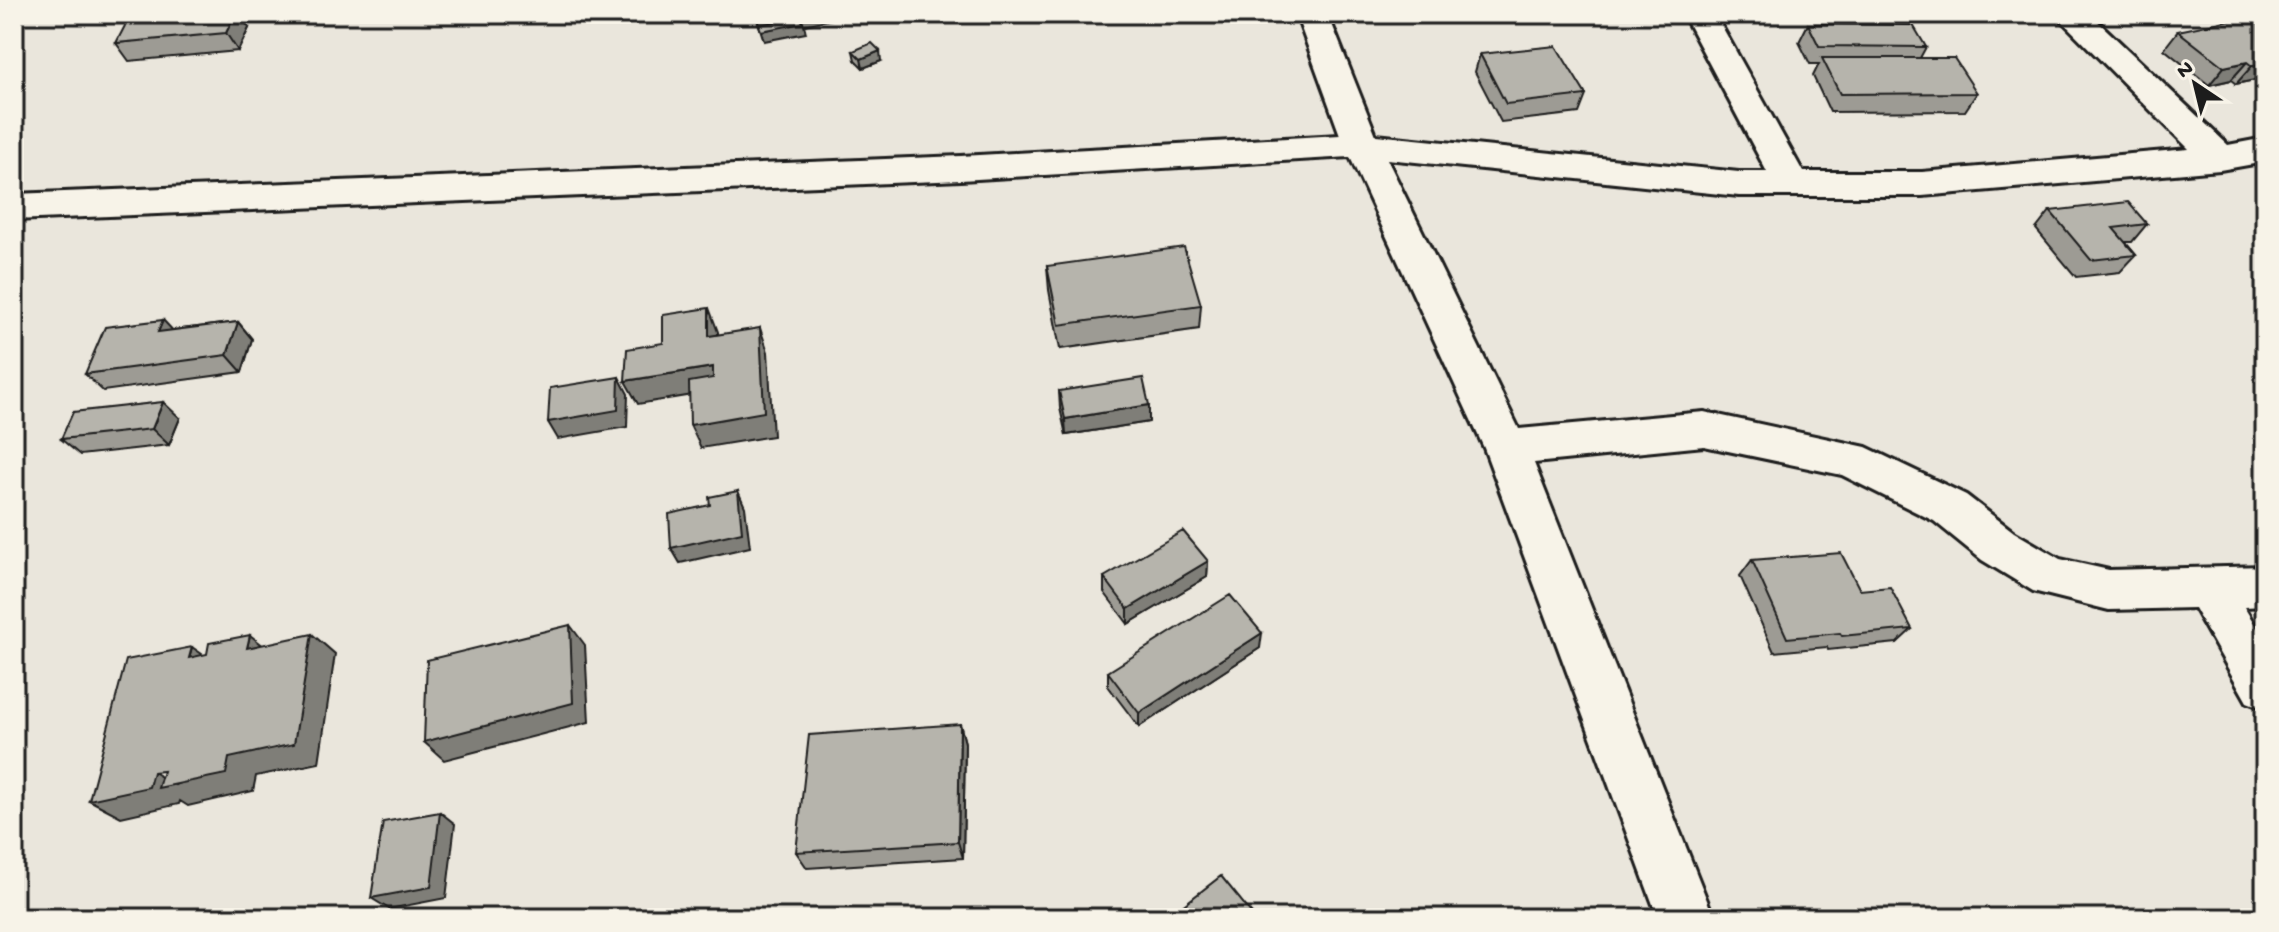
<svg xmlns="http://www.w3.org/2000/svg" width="2279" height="932" viewBox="0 0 2279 932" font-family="'Gochi Hand',sans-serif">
<rect width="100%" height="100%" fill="#eae6dc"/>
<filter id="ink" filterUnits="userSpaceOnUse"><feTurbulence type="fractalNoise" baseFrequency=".0125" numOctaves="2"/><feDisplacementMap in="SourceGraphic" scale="16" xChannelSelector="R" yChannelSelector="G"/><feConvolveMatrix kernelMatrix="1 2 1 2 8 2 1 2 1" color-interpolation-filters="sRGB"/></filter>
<g filter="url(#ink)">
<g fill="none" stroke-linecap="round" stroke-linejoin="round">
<!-- street casing -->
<g stroke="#1c1c1c" stroke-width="6">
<path id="street" d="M1296,14H1328L1376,135L1739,172H1767L1683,14H1715L1803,172H1922L2189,149L2055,14H2090L2228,145L2265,138V162L2220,170L1922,196H1739L1387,159L1519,429L1704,412L1866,447L1966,495L2014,532L2060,559L2109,570L2265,566V606L2244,607L2265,641V709L2247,702L2194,608L2109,610L2033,591L1982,560L1934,521L1842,475L1704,446L1534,463L1714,918H1658L1484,448L1350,157L961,180L14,220V194L961,156L1340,135Z"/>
</g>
<!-- street -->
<use href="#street" fill="#f7f3e8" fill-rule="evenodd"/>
</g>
<!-- wall -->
<path fill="#9d9b94" stroke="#1c1c1c" stroke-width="2" d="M1442,14H1505L1444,20Z
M2265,23V77L2264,78L2236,84L2231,80L2209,85L2164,49L2178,31Z
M1808,24L1926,47L1920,58L1977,93L1965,111L1830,112L1813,76L1819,64H1810L1799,42Z
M249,28L238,51L129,61L116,43Z
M853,51L881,61L863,68L855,60Z
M1480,54L1586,95L1579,113L1501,122L1475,72Z
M2050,211L2147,224L2132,242H2125L2136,255L2120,272L2076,277L2036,229Z
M1047,266L1201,305L1199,329L1060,349L1049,290Z
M238,322L252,339L242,372L103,391L85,374L173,330Z
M1059,391L1149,422L1066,435L1060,408Z
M180,418L169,445L80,455L61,439Z
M1752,560L1860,590L1912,629L1897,643L1828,650L1827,647L1774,652L1740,576Z
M1208,561L1207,577L1128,624L1104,592V577Z
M1260,648L1139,727L1108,686V672Z
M960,724L965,743L963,858L807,868L796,852Z"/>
<!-- shaded-wall -->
<path fill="#7f7e78" stroke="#1c1c1c" stroke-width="2" d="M235,14H240L249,28L238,51L226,33Z
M764,14H856L804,25L806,33L764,41L756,16Z
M880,51L881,61L863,68L861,59Z
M2247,62L2231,80L2209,85L2224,67Z
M2265,63V77L2264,78L2236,84L2252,66Z
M709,308L718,332L719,360L709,336Z
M163,320L179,337L158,332Z
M238,322L252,339L242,372L227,355Z
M760,328L768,352L773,436L701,448L690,425Z
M713,367L723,390L638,404L625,381Z
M619,377L628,394L627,427L558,439L548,422Z
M163,402L180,418L169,445L152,429Z
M1149,405V422L1066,435L1065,419Z
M738,491L745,507L750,547L680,563L671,548Z
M1208,561L1207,577L1128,624V609Z
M570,625L585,645L589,722L444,760L424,742Z
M1262,633L1260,648L1139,727V713Z
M312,634L335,654L319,763L256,776L253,791L188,806L180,801L179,804L121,817L89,800L153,772L175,785L229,758Z
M250,635L275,655L247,648Z
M192,647L219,666L189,658Z
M960,724L965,743L963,858L958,842Z
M440,812L455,824L446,898L389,909L371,898Z"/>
<!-- building -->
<path fill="#b6b4ac" stroke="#1c1c1c" stroke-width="2" d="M183,14H235L226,33L116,43L129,18Z
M2254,15L2265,23V63L2252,66L2247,62L2224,67L2178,31Z
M801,17L803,23L761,31L759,25Z
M1808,24L1913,25L1926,47L1819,46Z
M872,43L880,51L861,59L853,51Z
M1556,46L1586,95L1506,104L1480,54Z
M1822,58H1954L1977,93L1840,94Z
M2128,202L2147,224L2113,228L2136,255L2091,260L2050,211Z
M1184,247L1201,305L1059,325L1047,266Z
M709,308V336L760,328L764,412L690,425L689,382L713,378V367L625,381L627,349L663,343V315Z
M163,320L158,332L238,322L227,355L85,374L105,327Z
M619,377L618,410L548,422L550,388Z
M1143,378L1149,405L1065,419L1059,391Z
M163,402L152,429L61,439L73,412Z
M738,491L742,532L671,548L669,514L710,505L709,497Z
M1183,531L1208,561L1128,609L1104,577Z
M1841,553L1860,590L1890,587L1912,629L1842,636L1840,633L1787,638L1752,560Z
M1230,595L1262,633L1139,713L1108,672Z
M570,625L573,703L424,742L427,660Z
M312,634L294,744L229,758L226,774L158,788L163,771L153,772L149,787L89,800L126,660L192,647L189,658L207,654L209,643L250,635L247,648Z
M960,724L958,842L796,852L809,735Z
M440,812L431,887L371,898L383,822Z
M1221,876L1252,914L1247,918H1167Z
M1348,910L1355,918H1338Z"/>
</g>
<!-- margin -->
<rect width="2279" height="932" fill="none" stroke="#f7f3e8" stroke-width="48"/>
<rect x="24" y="24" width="2231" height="884" fill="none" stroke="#1c1c1c" stroke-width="3" filter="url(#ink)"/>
<!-- north arrow -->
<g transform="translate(2195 84) rotate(325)" stroke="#f7f3e8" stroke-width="6" paint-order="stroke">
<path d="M0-6L14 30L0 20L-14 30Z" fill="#1c1c1c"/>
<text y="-12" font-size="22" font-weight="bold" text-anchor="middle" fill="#1c1c1c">N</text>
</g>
</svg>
